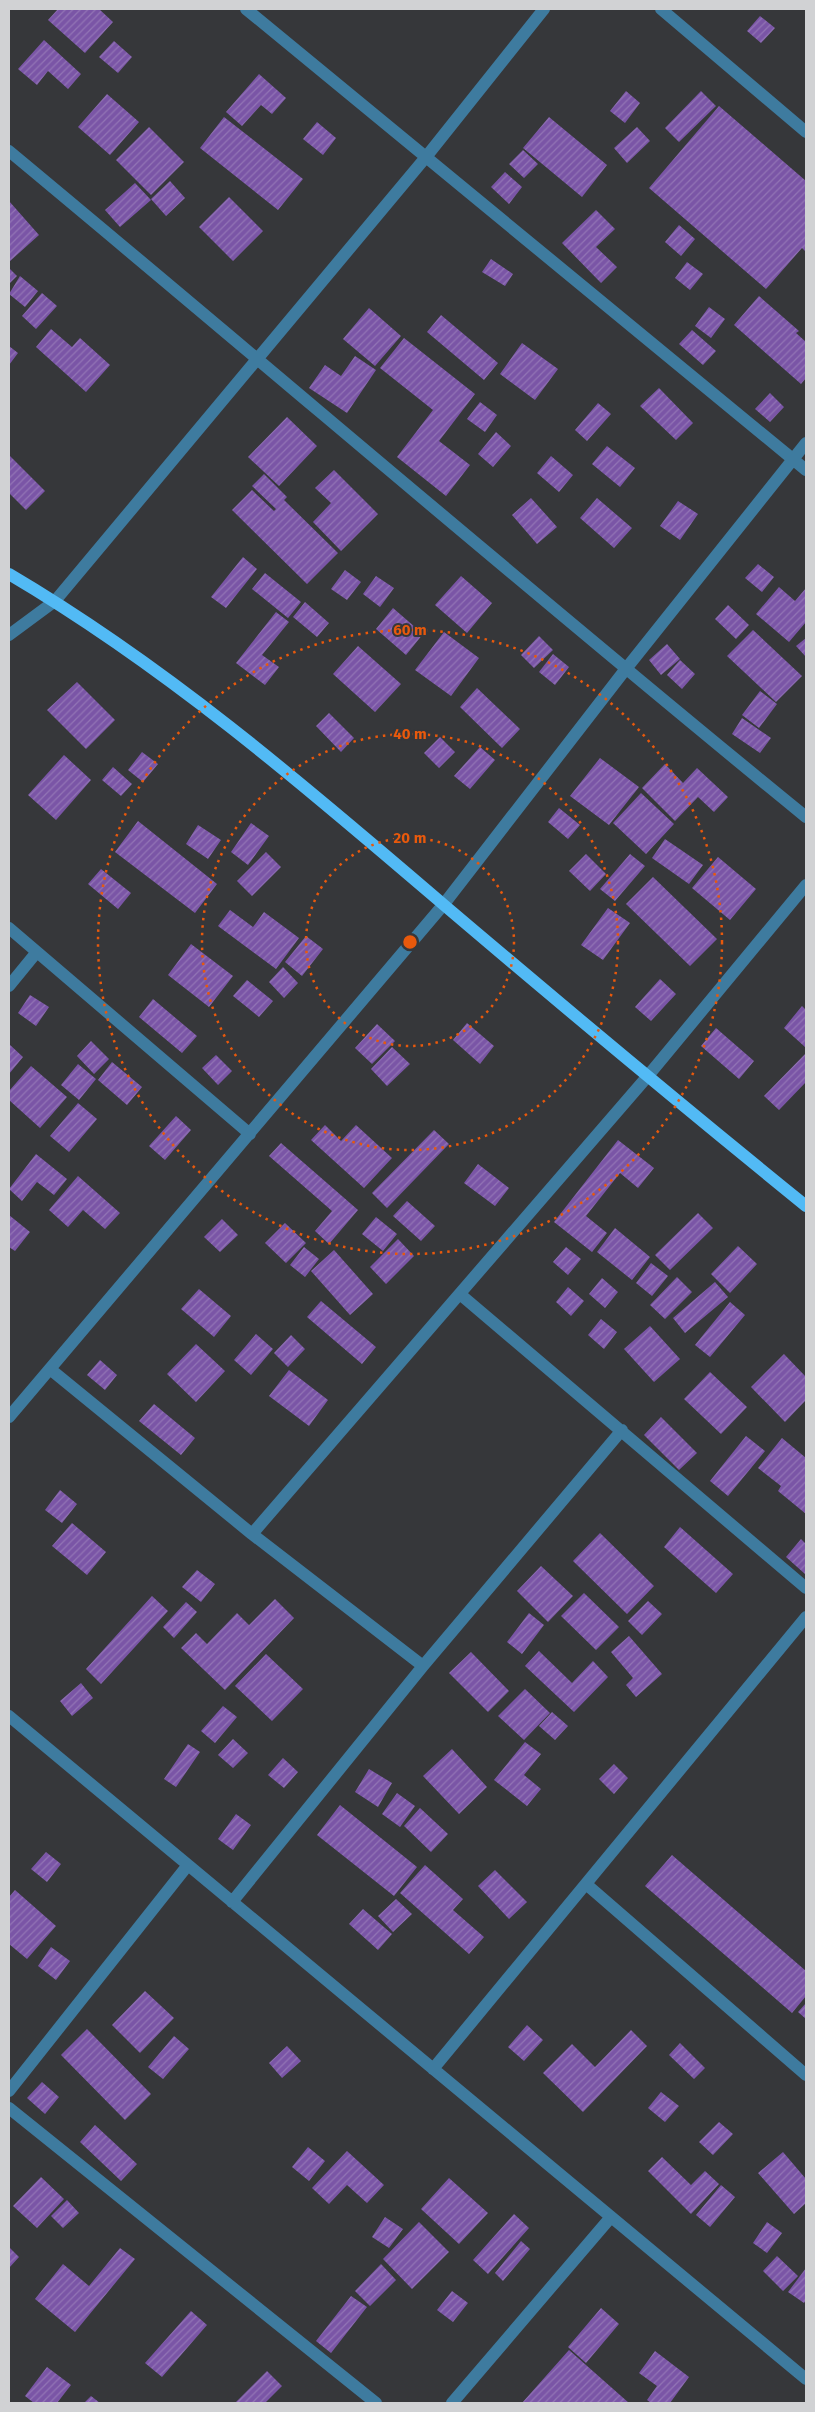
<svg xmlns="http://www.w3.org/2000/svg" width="815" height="2412" viewBox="0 0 815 2412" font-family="'Fira Sans',sans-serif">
<defs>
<pattern id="building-hatch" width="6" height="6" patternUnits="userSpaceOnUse" patternTransform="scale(1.25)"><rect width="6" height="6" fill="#7a55a6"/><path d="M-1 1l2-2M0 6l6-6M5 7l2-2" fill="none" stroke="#9274b5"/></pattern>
</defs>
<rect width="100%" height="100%" fill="#36373a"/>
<!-- building -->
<path fill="url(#building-hatch)" d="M58,9H99L113,22L85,53L48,20Z
M760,16L775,28L761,43L747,31Z
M44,40L81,74L68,89L48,71L37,85L18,69Z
M114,41L132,57L118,73L99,57Z
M259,74L286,98L272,114L261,105L242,126L226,112Z
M626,91L640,103L625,123L610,111Z
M701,91L716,106L679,142L665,128Z
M107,94L139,122L110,155L78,127Z
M719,106L806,181V252L802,248L766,289L649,188Z
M224,117L303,179L278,210L200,148Z
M549,117L607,165L582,197L523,148Z
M317,122L336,138L323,155L303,139Z
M149,127L184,162L151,195L116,160Z
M637,127L650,141L627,163L614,148Z
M523,150L538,164L524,178L509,164Z
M505,172L522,187L509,204L491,187Z
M170,181L185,198L166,216L151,199Z
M135,183L151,200L120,227L105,210Z
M229,197L263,231L233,261L199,227Z
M9,201L39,235L9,262Z
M596,210L615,229L596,247L617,267L601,283L562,243Z
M679,225L695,239L681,256L665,242Z
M491,259L513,274L505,286L482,272Z
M687,262L703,274L690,290L675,278Z
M9,268L17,276L9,284Z
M20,276L38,291L25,307L9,294Z
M42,293L57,306L36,329L22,316Z
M759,296L799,331L796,333L806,342V378L801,384L734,325Z
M709,307L725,319L711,338L695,326Z
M369,308L401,336L375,366L343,339Z
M441,315L498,363L484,380L427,332Z
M51,329L72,347L80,338L110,365L86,392L36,347Z
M692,330L716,351L703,365L679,344Z
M404,338L475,394L439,441L470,465L446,496L397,457L433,410L380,368Z
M522,343L558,369L535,400L500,374Z
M9,346L18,353L9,365Z
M355,356L376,370L347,413L309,388L325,365L341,376Z
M659,388L693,423L676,440L640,406Z
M770,393L784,407L770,422L755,409Z
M480,402L497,415L485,432L467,419Z
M598,403L611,414L587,441L575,430Z
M287,417L317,446L279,486L248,457Z
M496,432L511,446L493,467L478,454Z
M607,446L635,468L620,487L592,464Z
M9,455L45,491L26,510L9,493Z
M551,456L573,475L559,492L537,473Z
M334,470L378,514L341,551L313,522L331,503L315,488Z
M264,474L287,497L284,500L338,553L307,584L232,510L252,490L274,511L276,509L252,486Z
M531,498L557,527L537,544L512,515Z
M597,498L632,528L614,548L580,518Z
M678,501L698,514L680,540L660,526Z
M243,557L257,569L226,608L211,597Z
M758,564L774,577L762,592L745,578Z
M345,570L361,582L347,600L331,589Z
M265,573L301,602L288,618L252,589Z
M376,576L394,588L380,607L363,594Z
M461,576L492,603L467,633L435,605Z
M779,587L795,601L806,588V622L789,642L756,614Z
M305,602L329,623L317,637L293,617Z
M728,605L749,625L736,639L715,619Z
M393,608L423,634L406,655L376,629Z
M276,612L289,622L262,655L279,667L265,685L236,663Z
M753,630L802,676L776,702L727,656Z
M444,632L479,658L451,696L415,670Z
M539,636L553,650L534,668L521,655Z
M806,638V657L796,646Z
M667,644L680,659L661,675L649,660Z
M358,646L401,684L375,712L333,674Z
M553,654L569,667L555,685L539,672Z
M680,660L695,674L682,689L667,675Z
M77,682L115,720L86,749L47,710Z
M477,688L520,729L502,748L460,707Z
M760,691L777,704L759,728L742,715Z
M329,713L354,738L341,752L316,726Z
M742,718L771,738L760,753L732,734Z
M440,737L455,752L439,768L424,753Z
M480,747L495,760L470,789L454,776Z
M142,752L158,764L143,782L128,770Z
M64,755L91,780L56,820L28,795Z
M600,758L639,787L609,825L570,796Z
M665,764L683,783L697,768L728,797L714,812L698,797L675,821L642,788Z
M113,767L132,784L121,796L102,780Z
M641,793L674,824L646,854L613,823Z
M559,808L580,825L568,839L548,822Z
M138,821L217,884L195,913L115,852Z
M251,823L269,836L248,865L231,852Z
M198,825L221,840L208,859L186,844Z
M665,839L703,865L689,884L652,858Z
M266,852L281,867L252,896L237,881Z
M586,854L606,874L590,891L569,871Z
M630,854L645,866L615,901L600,889Z
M718,857L756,889L730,920L692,888Z
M101,869L131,893L118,909L88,884Z
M653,877L717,939L690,966L626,904Z
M608,908L630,923L603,960L581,945Z
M230,910L253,927L264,912L299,938L276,969L218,926Z
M306,936L323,949L302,976L285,962Z
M191,944L233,976L209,1007L168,975Z
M283,967L298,983L284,998L269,982Z
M660,979L676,994L651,1021L635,1007Z
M247,980L273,1001L259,1017L233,996Z
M30,995L49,1007L36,1026L18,1013Z
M153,999L197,1036L182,1053L139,1017Z
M802,1006L806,1010L805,1047L784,1028Z
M467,1023L494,1046L480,1064L453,1040Z
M377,1024L395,1041L372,1064L355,1048Z
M716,1028L754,1061L739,1079L701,1046Z
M91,1041L109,1059L94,1074L77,1056Z
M9,1044L23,1057L9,1074Z
M392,1047L410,1064L387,1086L371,1069Z
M806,1053V1082L779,1110L764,1096Z
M216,1055L232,1071L218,1085L202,1068Z
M112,1062L142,1087L127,1105L98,1080Z
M78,1064L96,1079L79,1100L61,1085Z
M31,1066L67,1097L40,1128L9,1100V1091Z
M78,1103L97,1119L69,1152L50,1136Z
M176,1116L191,1130L165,1160L149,1146Z
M325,1125L341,1141L356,1125L392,1158L364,1188L311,1140Z
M434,1130L449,1144L387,1208L372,1193Z
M618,1140L654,1168L638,1188L620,1173L586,1216L607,1233L592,1252L554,1222Z
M281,1143L358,1210L329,1244L315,1231L332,1211L269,1156Z
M36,1154L67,1179L54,1195L37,1182L22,1201L9,1189Z
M478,1164L509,1188L495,1206L464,1183Z
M78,1176L120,1213L105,1229L83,1210L68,1227L49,1210Z
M407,1201L435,1226L421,1241L393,1216Z
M698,1213L713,1228L670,1270L655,1255Z
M9,1215L30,1232L15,1251L9,1247Z
M376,1217L397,1234L383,1251L362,1234Z
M222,1219L238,1235L220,1252L204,1237Z
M285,1223L306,1243L286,1263L265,1243Z
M615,1228L650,1257L632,1280L597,1252Z
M398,1239L414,1256L386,1284L370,1267Z
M738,1246L757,1264L730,1293L711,1274Z
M304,1247L319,1259L305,1277L290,1265Z
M566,1247L581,1259L568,1275L553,1262Z
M334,1250L373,1294L350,1315L311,1271Z
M651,1263L668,1276L652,1296L636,1283Z
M677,1277L692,1292L665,1319L650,1305Z
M602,1278L618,1292L605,1308L589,1294Z
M715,1282L728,1297L685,1333L673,1318Z
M568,1287L584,1301L571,1316L556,1302Z
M199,1289L231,1316L214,1337L181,1309Z
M321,1301L376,1347L362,1364L307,1317Z
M730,1302L745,1315L710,1357L695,1345Z
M601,1319L617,1332L604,1349L588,1335Z
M650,1326L680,1359L654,1382L624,1349Z
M256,1334L273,1349L251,1375L234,1360Z
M291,1335L305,1349L288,1367L274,1353Z
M196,1344L225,1371L196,1402L167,1374Z
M784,1354L806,1377V1400L785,1422L751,1387Z
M100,1360L117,1375L105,1390L87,1375Z
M289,1370L328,1400L309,1426L269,1396Z
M710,1372L747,1407L721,1434L684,1399Z
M154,1404L195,1438L181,1455L139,1421Z
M661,1417L697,1453L679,1470L644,1435Z
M746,1436L765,1451L728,1496L710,1481Z
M782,1438L806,1458V1514L778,1491L781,1486L758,1468Z
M60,1490L77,1504L62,1523L45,1510Z
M72,1523L106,1552L87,1575L52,1546Z
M680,1527L733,1574L716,1593L664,1547Z
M600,1533L654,1586L627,1614L573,1561Z
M801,1539L806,1544L805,1574L786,1557Z
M541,1566L573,1596L548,1622L517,1591Z
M197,1570L215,1584L201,1602L182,1587Z
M584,1593L619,1627L596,1650L561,1616Z
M152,1596L168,1611L101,1684L86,1669Z
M275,1599L294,1618L225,1690L181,1648L196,1633L207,1644L237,1613L249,1625Z
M648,1601L662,1614L642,1635L628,1621Z
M186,1602L197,1612L174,1638L163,1627Z
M529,1613L544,1625L522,1654L507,1642Z
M629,1636L662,1674L636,1697L626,1685L633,1678L611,1652Z
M539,1651L572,1683L593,1661L608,1677L574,1712L525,1666Z
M471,1652L509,1691L488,1712L449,1673Z
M266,1654L303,1689L272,1721L235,1686Z
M81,1683L93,1698L72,1716L60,1701Z
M525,1689L550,1713L524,1740L498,1716Z
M223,1706L237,1717L215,1743L201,1731Z
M552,1712L568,1726L555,1740L539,1726Z
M233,1739L248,1753L233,1768L218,1755Z
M525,1742L541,1754L524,1775L541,1789L527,1806L494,1780Z
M188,1744L200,1752L176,1787L164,1779Z
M452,1749L487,1787L459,1814L423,1776Z
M283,1758L298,1772L284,1788L268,1775Z
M614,1764L628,1778L614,1794L599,1779Z
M369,1769L392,1783L378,1807L355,1792Z
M397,1793L415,1806L400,1827L382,1814Z
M340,1805L417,1867L394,1896L317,1835Z
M420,1808L448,1834L431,1852L404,1826Z
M236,1814L251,1825L233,1850L218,1839Z
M46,1852L61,1864L47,1882L31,1869Z
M672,1855L806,1971V1996L792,2013L645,1886Z
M425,1865L463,1899L453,1910L484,1937L469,1954L400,1893Z
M495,1870L527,1902L509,1919L478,1886Z
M15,1890L56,1926L27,1959L9,1944V1897Z
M396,1899L412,1914L393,1932L378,1916Z
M363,1909L392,1934L378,1950L349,1924Z
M51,1947L70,1961L56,1980L38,1966Z
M145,1991L174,2018L140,2053L112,2025Z
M806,2003V2019L798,2012Z
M527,2025L543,2040L524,2061L508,2047Z
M87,2029L151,2094L125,2120L61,2055Z
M631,2030L647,2046L583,2112L543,2073L572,2044L595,2067Z
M174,2036L189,2049L163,2079L148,2067Z
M680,2043L705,2068L694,2079L669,2055Z
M287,2046L301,2061L282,2078L269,2063Z
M42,2082L59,2097L45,2114L27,2098Z
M661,2092L679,2106L665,2122L648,2108Z
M719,2122L733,2134L713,2155L699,2142Z
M95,2125L137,2164L121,2181L80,2142Z
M308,2147L325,2161L309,2181L292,2167Z
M347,2151L384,2185L367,2203L347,2185L329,2204L312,2188Z
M783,2152L806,2179V2203L794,2214L758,2173Z
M662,2157L691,2185L705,2171L719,2184L691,2214L648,2171Z
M41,2177L64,2199L37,2228L13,2206Z
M449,2178L488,2213L459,2244L421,2209Z
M721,2185L735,2197L710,2227L696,2215Z
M67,2200L79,2213L63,2228L51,2216Z
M514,2214L529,2228L488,2274L473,2260Z
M385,2217L403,2229L389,2248L372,2237Z
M419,2222L449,2252L412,2289L383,2259Z
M767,2222L782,2233L767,2253L753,2243Z
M521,2241L530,2249L503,2281L495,2273Z
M9,2247L19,2257L9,2268Z
M120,2248L135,2259L75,2332L35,2299L63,2264L89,2286Z
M777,2256L798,2276L783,2291L763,2271Z
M381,2264L396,2280L370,2306L355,2291Z
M806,2268V2300L804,2303L788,2292Z
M452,2291L468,2303L453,2322L437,2310Z
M351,2296L367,2307L331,2353L316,2341Z
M601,2308L619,2324L586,2363L568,2347Z
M191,2311L207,2325L162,2377L145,2363Z
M569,2350L629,2403H522Z
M655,2351L689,2377L670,2403H651L647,2400L657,2386L639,2373Z
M47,2367L71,2385L57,2403H34L25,2396Z
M267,2371L282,2386L265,2403H235Z
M91,2396L100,2403H84Z"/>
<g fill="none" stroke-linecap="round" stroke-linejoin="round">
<!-- minor -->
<path stroke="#3e7b9f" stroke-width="12" d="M246,9L806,470
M661,9L806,132
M9,151C275,372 537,598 806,817
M9,635L55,601L426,157L544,9
M9,928L250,1134
M9,986L36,953
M461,1295L806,1588
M50,1369L252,1534L423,1666
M9,1417L444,904L625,670L806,443
M252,1534L647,1077L806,885
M9,1716L806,2379
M586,1884L806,2075
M232,1902L423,1666L622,1430
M433,2069L806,1617
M9,2091L188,1865
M9,2108L376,2403
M452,2403L611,2217"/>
<!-- major -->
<path stroke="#52baf5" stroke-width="12" d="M9,574C167,667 305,786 444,905C564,1007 684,1107 806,1206"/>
</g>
<!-- distance rings -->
<g fill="none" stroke="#e8590c" stroke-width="2.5" stroke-dasharray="2.5 5">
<circle cx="410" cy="942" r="104"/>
<circle cx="410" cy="942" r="208"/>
<circle cx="410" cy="942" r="312"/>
</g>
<circle cx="410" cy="942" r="8" fill="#e8590c" stroke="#36373a" stroke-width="2.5"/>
<g font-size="15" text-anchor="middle" font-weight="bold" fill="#e8590c" stroke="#36373a" stroke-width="4" stroke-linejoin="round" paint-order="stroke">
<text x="410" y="635">60 m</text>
<text x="410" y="739">40 m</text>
<text x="410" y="843">20 m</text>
</g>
<!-- border -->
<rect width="815" height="2412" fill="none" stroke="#d1d2d4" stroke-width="20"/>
</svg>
